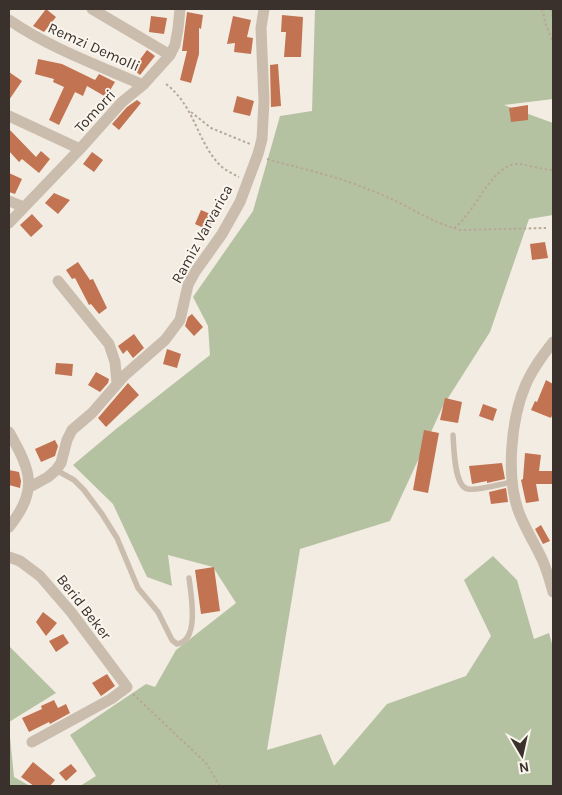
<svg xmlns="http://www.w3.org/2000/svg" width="562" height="795" viewBox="0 0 562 795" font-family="Karla,sans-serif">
<rect width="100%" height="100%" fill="#f3ece2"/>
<!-- green -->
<path fill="#b5c2a2" d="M315,9H553V99L504,105L553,123V215L529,219L490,332L443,406L390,521L300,549L267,750L321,734L334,766L387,704L466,676L491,636L464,580L493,556L517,580L534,639L549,633L553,647V786H80L96,776L70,735L146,684L155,687L176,650L236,603L213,567L168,555L172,586L147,577L113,504L73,465L116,429L210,355L208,326L193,297L253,211L280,116L312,111Z
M9,646L56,693L9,722Z
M9,727L14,777L30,786H9Z"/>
<!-- building -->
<path fill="#c27351" d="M46,9L56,17L44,32L33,26Z
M187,12L203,15L201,29L199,28V54L191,83L180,80L187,51H182Z
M282,15L303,17L301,57H284L286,32H281Z
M151,16L167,18L164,34L149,32Z
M233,16L251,20L247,37L253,38L251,54L234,52L235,43L227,44Z
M147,50L155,56L140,75L133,69Z
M38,59L62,64L95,80L99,74L115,82L106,97L87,86L83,96L75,92L59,125L49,120L64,87L53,82L54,79L35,74Z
M278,64L281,106L271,107L270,65Z
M9,72L22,81L9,100Z
M237,96L254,101L250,116L233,112Z
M137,100L141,103L119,130L112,124L127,107Z
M528,105V120L511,122L509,108Z
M9,129L36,157L41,151L50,159L39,173L22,159L19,162L9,151Z
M92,152L103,160L94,172L83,164Z
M9,173L22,179L15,194L9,192Z
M54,193L70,200L58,214L45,203Z
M201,210L215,216L208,230L195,224Z
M32,214L43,226L31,237L20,225Z
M545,242L548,258L532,260L530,244Z
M78,262L90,280L93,279L107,308L99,314L91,304L89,305L75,278L72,279L66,270Z
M192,314L203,327L194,336L185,326L188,317Z
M134,334L144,348L133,358L127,350L123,354L118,346Z
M167,349L181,354L177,368L163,364Z
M56,363L73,364L72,376L55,374Z
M96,372L109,379L108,383L100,392L88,385Z
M546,380L553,384V413L551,418L531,410L535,401L537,402Z
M128,383L139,395L106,427L98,418Z
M445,398L462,402L458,423L440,420Z
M483,404L497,409L493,421L479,416Z
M424,430L439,433L428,493L413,490Z
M55,440L58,446L55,456L41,462L35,449Z
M525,453L541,455L539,471H553V484H536L539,501L526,503L521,480L523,479Z
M502,463L505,479L487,483V481L472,484L469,466Z
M9,470L19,472L21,481L20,488L9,485Z
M506,488L508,502L491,504L489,492Z
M541,525L550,541L543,544L535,529Z
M214,567L220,611L201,614L195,570Z
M43,612L57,623L46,636L36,622Z
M63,634L69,643L56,652L49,641Z
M107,674L115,686L101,696L92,683Z
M54,700L58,708L66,704L70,713L50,724L49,722L29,732L22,718L42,709L41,706Z
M33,762L55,780L50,786H34L21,777Z
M71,764L77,771L66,781L59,773Z"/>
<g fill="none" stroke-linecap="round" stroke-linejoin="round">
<!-- path -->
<path stroke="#b7a798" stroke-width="2" stroke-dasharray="2.5 2.5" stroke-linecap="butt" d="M542,9L546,25L553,42
M551,9L553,18
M166,84C196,107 197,144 222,167C227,171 233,174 239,177
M191,112L211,128L250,144
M267,159C287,165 307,169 326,175C345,180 363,187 380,194C408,205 431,223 461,230L546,228
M454,228C475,213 489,169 515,164C523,163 542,170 553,170
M133,694L206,763L220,786"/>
<!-- service -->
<path stroke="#cbbdad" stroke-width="5.5" d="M453,435C454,448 454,487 468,489C479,491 500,484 511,482
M56,470L74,480L84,490L102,514L117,538L138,588L158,612L172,640L177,644C200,641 191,595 189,578"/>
<!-- minor -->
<path stroke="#cbbdad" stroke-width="11" d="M92,9L170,55
M9,20C50,48 97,65 143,85
M9,116L80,149
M9,201L24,207
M9,223L80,149L122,102L143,85L170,55L175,45L178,29L180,9
M58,281L109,344L115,362L117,383
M553,342C543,355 533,368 526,384C511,418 505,479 520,515C526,530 535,544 542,559C547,570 550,581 553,592
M9,432C31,471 39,490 9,527
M30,487L48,477L56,470L61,463L67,440L72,430L92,413L125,375L165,340L180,320L188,285L195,272L222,234L240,202L258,154L262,139L264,101L261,28L264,9
M9,557L20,561L40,576L71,612L127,687L111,699L32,742"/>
</g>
<g text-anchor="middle" stroke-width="4" stroke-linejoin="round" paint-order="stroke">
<!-- street labels -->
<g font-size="15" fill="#3a312c" stroke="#faf6ee">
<text transform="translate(94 47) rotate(24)" y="5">Remzi Demolli</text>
<text transform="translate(95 111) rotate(-47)" y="5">Tomorri</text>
<text transform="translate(202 234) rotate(-61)" y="5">Ramiz Varvarica</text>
<text transform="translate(84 607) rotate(52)" y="5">Berid Beker</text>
</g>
</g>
<!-- border -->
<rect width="562" height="795" fill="none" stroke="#3a312c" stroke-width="20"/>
<!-- north arrow -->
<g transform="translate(522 755) rotate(171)" stroke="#faf6ee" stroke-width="4" paint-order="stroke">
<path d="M0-4L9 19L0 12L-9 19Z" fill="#3a312c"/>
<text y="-8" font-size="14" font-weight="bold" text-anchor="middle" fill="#3a312c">N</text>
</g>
</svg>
